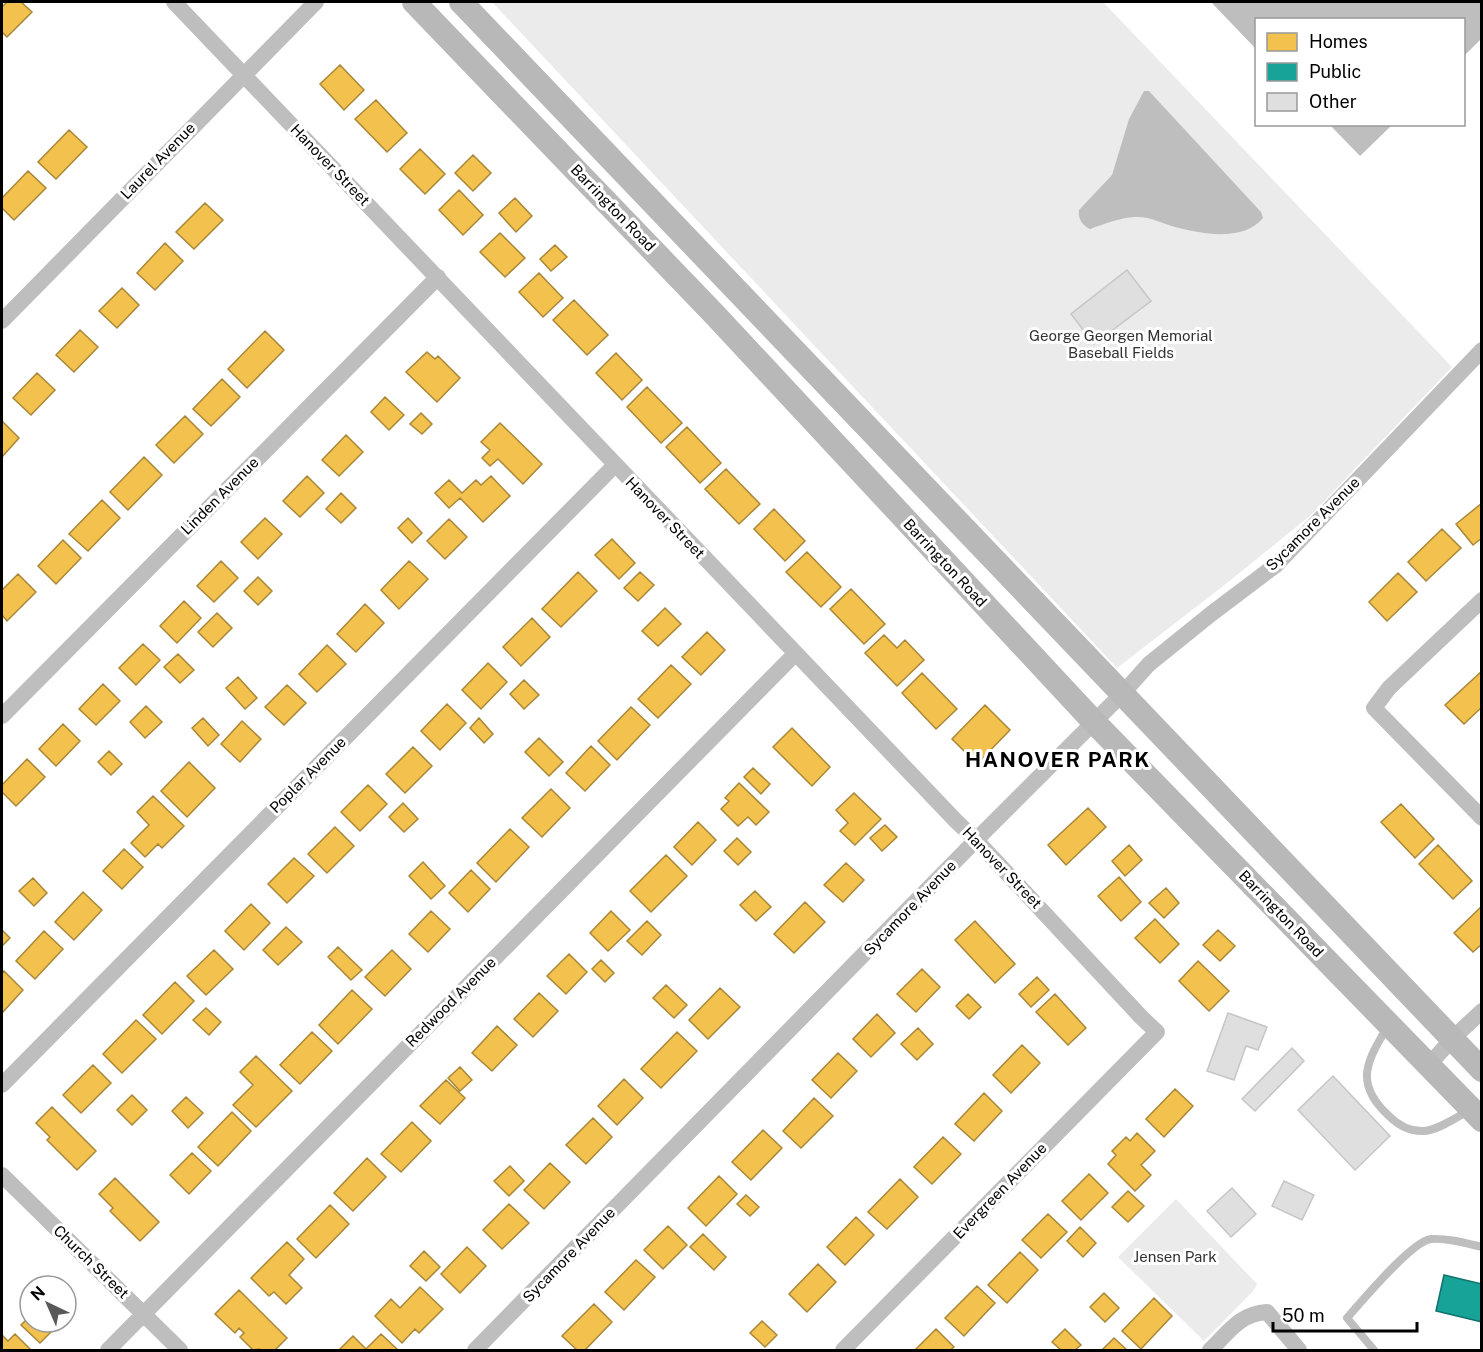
<svg xmlns="http://www.w3.org/2000/svg" width="1483" height="1352" viewBox="0 0 1483 1352" font-family="'Public Sans',sans-serif">
<rect width="100%" height="100%" fill="#fff"/>
<!-- green -->
<path fill="#ebebeb" d="M492,2H1103L1452,367L1311,515L1227,583L1117,668Z
M1176,1199L1257,1284L1254,1290L1204,1341L1118,1257Z"/>
<!-- water -->
<path fill="#bebebe" d="M1211,2H1481V39L1464,56V20H1256V49Z
M1144,91H1149L1261,212L1263,218C1243,242 1202,234 1175,227C1161,223 1150,216 1135,217C1119,218 1104,224 1090,229C1082,225 1078,219 1079,210L1112,175L1129,119Z
M1330,125H1392L1360,156Z"/>
<!-- homes -->
<path fill="#f2c14e" stroke="#a98737" stroke-width="1.5" d="M7,2H21L32,12L7,37L2,32V7Z
M340,65L364,90L344,110L320,84Z
M376,100L407,133L387,152L355,119Z
M69,130L87,147L56,179L38,162Z
M420,149L445,174L425,194L400,169Z
M473,155L491,173L473,191L455,173Z
M28,171L46,188L14,220L2,208V198Z
M459,190L483,215L463,235L439,210Z
M515,198L532,216L516,232L499,213Z
M205,203L223,220L194,249L176,232Z
M500,233L525,258L505,277L480,252Z
M165,243L183,261L155,290L137,273Z
M555,245L567,257L551,271L540,259Z
M539,273L563,298L543,317L519,292Z
M122,288L139,305L117,328L99,311Z
M574,300L608,335L587,355L553,320Z
M80,330L98,347L74,372L56,355Z
M265,331L284,350L247,388L228,369Z
M427,352L435,359L438,356L460,378L437,402L406,372Z
M616,353L642,380L622,400L596,373Z
M37,373L55,390L31,415L13,398Z
M222,379L240,397L211,426L193,409Z
M647,387L682,423L661,443L627,407Z
M385,397L404,415L389,430L371,412Z
M421,413L432,424L422,434L410,424Z
M185,416L203,434L174,463L156,445Z
M2,421L19,438L2,457Z
M500,423L542,464L523,484L498,459L490,466L482,458L490,450L481,442Z
M687,427L721,463L700,483L666,447Z
M346,435L363,452L339,476L322,460Z
M144,457L162,475L128,510L110,492Z
M726,469L760,504L739,524L705,489Z
M307,476L324,493L300,517L283,501Z
M491,476L510,496L483,522L460,498L449,508L435,493L449,480L462,493L476,480L481,485Z
M341,493L356,508L341,523L326,509Z
M102,500L120,518L88,551L69,534Z
M1482,503V538L1473,545L1456,524Z
M774,509L805,541L785,561L754,529Z
M265,518L282,534L258,559L241,542Z
M408,518L422,533L412,543L398,528Z
M449,519L467,537L445,559L427,541Z
M1442,529L1461,548L1426,581L1408,562Z
M612,539L635,563L619,579L595,555Z
M63,540L81,558L56,584L38,566Z
M807,552L841,587L821,607L786,572Z
M221,561L238,578L214,602L197,586Z
M409,561L428,579L399,609L381,590Z
M578,572L597,591L561,627L542,609Z
M640,572L654,585L638,601L624,588Z
M1398,573L1417,592L1387,621L1369,602Z
M18,574L36,592L7,621L2,615V590Z
M258,577L272,591L258,605L244,591Z
M851,589L885,624L864,644L830,609Z
M184,601L201,618L177,643L160,626Z
M365,604L384,623L356,652L337,634Z
M665,608L681,624L658,646L642,631Z
M217,613L232,628L213,647L198,632Z
M532,618L550,637L521,666L503,647Z
M707,632L725,650L701,675L682,657Z
M884,635L897,648L905,640L924,660L897,686L865,653Z
M143,644L160,660L136,685L119,668Z
M327,645L346,664L317,692L299,674Z
M178,654L194,670L180,683L164,667Z
M488,663L507,682L481,709L462,690Z
M671,665L691,684L658,718L638,699Z
M1482,671V707L1464,724L1445,705Z
M922,673L957,709L936,729L902,693Z
M238,677L257,698L245,709L226,688Z
M524,680L539,695L524,709L510,694Z
M103,684L120,701L96,725L79,709Z
M287,685L306,703L284,725L265,707Z
M447,704L466,723L440,750L421,731Z
M985,705L1010,730L977,764L952,739Z
M146,706L162,722L145,738L130,722Z
M631,707L650,725L617,760L598,741Z
M203,718L219,735L208,746L192,728Z
M479,718L493,734L484,743L470,728Z
M242,721L261,739L240,762L221,744Z
M63,724L80,741L56,766L39,749Z
M792,728L830,767L812,786L773,747Z
M539,738L563,762L549,776L525,752Z
M591,746L610,765L585,791L566,773Z
M413,747L432,766L405,793L386,774Z
M109,751L122,764L111,775L98,762Z
M27,759L45,777L16,806L2,792V785Z
M189,762L215,788L187,817L161,791Z
M753,768L770,784L761,794L744,777Z
M739,783L769,812L756,825L748,817L738,826L721,809L729,801L725,798Z
M368,785L387,804L360,831L341,812Z
M551,789L570,808L542,837L522,818Z
M854,793L881,819L855,845L840,831L848,823L836,810Z
M153,796L184,826L162,848L158,844L145,857L131,843L149,825L137,812Z
M403,803L418,819L404,832L389,817Z
M1401,804L1434,839L1415,858L1381,822Z
M1088,808L1106,827L1066,865L1048,845Z
M698,822L716,840L692,865L674,847Z
M885,825L897,837L882,851L870,838Z
M335,827L354,846L327,873L308,854Z
M510,829L529,847L496,882L477,863Z
M737,838L751,852L738,865L724,851Z
M1129,845L1142,860L1125,876L1112,861Z
M1438,845L1472,881L1453,899L1419,864Z
M124,849L143,867L122,889L103,871Z
M666,855L687,876L651,912L630,891Z
M294,858L314,876L287,903L268,884Z
M423,862L445,886L431,899L409,876Z
M846,863L864,880L843,902L824,885Z
M471,870L490,889L468,912L449,893Z
M1119,877L1141,902L1121,921L1098,896Z
M33,878L47,893L34,906L19,891Z
M1166,888L1179,903L1164,918L1149,903Z
M755,891L771,907L756,921L740,905Z
M83,892L102,910L74,940L55,922Z
M805,902L825,922L794,953L774,934Z
M251,904L270,923L244,950L225,931Z
M1482,906V944L1473,952L1454,933Z
M431,911L450,929L428,952L409,934Z
M611,911L630,930L608,951L590,933Z
M1155,919L1179,944L1160,963L1135,938Z
M647,921L661,935L642,955L627,941Z
M975,921L1015,964L995,983L955,940Z
M286,927L302,942L278,965L263,950Z
M2,930L10,938L2,946Z
M1218,930L1235,946L1220,961L1203,945Z
M44,931L63,949L35,979L16,961Z
M338,947L362,970L351,980L328,957Z
M214,950L233,969L206,995L187,976Z
M392,950L411,969L385,996L365,977Z
M569,954L587,972L566,994L547,976Z
M601,960L614,973L605,982L592,969Z
M1198,961L1229,991L1209,1011L1179,981Z
M922,969L940,987L916,1012L897,994Z
M4,971L23,990L2,1013V974Z
M1037,977L1049,990L1031,1007L1019,994Z
M175,982L194,1001L162,1034L143,1015Z
M666,985L687,1005L674,1018L653,998Z
M720,988L740,1007L708,1039L689,1020Z
M352,990L372,1009L338,1044L319,1025Z
M539,993L558,1011L533,1037L514,1019Z
M968,994L981,1007L969,1019L956,1006Z
M1055,994L1086,1028L1068,1045L1036,1012Z
M206,1008L221,1022L209,1035L193,1020Z
M877,1014L895,1033L871,1057L853,1039Z
M136,1020L156,1039L122,1073L103,1054Z
M497,1026L517,1045L492,1071L472,1053Z
M918,1028L933,1044L917,1060L901,1044Z
M312,1032L332,1051L300,1084L280,1065Z
M677,1032L697,1051L661,1088L641,1069Z
M1022,1045L1040,1063L1011,1093L993,1075Z
M838,1053L857,1071L831,1098L812,1080Z
M256,1056L292,1091L256,1127L233,1105L253,1085L240,1072Z
M93,1065L111,1083L81,1113L63,1095Z
M460,1067L472,1080L460,1091L448,1078Z
M624,1079L643,1098L617,1125L598,1106Z
M446,1080L465,1098L440,1124L420,1106Z
M1175,1089L1193,1106L1164,1137L1146,1119Z
M984,1093L1002,1111L974,1141L955,1124Z
M132,1095L147,1110L132,1125L117,1110Z
M186,1097L203,1113L188,1128L172,1111Z
M814,1098L833,1116L801,1148L783,1131Z
M52,1107L96,1151L77,1170L47,1140L50,1137L36,1123Z
M232,1112L251,1131L218,1166L198,1147Z
M593,1118L612,1137L586,1164L566,1145Z
M412,1122L431,1141L401,1172L381,1154Z
M763,1130L782,1148L751,1180L732,1162Z
M1137,1133L1155,1151L1141,1165L1151,1175L1135,1191L1108,1164L1116,1155L1112,1151L1126,1137L1130,1141Z
M943,1137L961,1154L932,1184L914,1167Z
M192,1153L211,1171L189,1194L170,1175Z
M367,1158L386,1177L353,1211L334,1193Z
M550,1163L570,1182L544,1209L524,1190Z
M510,1166L524,1181L509,1196L494,1181Z
M1089,1174L1108,1193L1081,1220L1062,1201Z
M719,1176L737,1194L706,1226L688,1208Z
M115,1178L159,1222L140,1241L110,1211L113,1208L99,1194Z
M900,1179L918,1197L887,1229L868,1212Z
M1128,1191L1144,1206L1128,1222L1112,1207Z
M746,1195L759,1207L750,1216L737,1204Z
M509,1204L529,1223L502,1249L483,1230Z
M330,1205L349,1224L316,1258L297,1239Z
M1048,1214L1067,1232L1041,1258L1022,1240Z
M856,1217L874,1235L845,1265L827,1247Z
M668,1226L687,1245L663,1269L644,1250Z
M1080,1227L1096,1243L1083,1257L1067,1241Z
M703,1234L726,1257L714,1270L690,1247Z
M287,1242L304,1259L289,1275L302,1288L286,1304L274,1292L269,1296L251,1278Z
M467,1247L486,1266L460,1293L441,1274Z
M424,1251L440,1267L426,1281L410,1266Z
M1020,1252L1038,1270L1007,1303L988,1285Z
M636,1260L655,1277L624,1310L605,1292Z
M818,1264L836,1282L807,1312L789,1294Z
M977,1286L995,1303L964,1336L945,1318Z
M420,1287L443,1309L419,1333L415,1329L402,1343L375,1316L391,1299L400,1308Z
M239,1290L287,1338L275,1350H261L260,1349L253,1350L240,1337L244,1333L239,1328L235,1333L215,1314Z
M1104,1293L1119,1308L1105,1322L1090,1307Z
M1154,1298L1172,1316L1141,1349L1122,1331Z
M594,1304L612,1322L585,1350H577L562,1336Z
M30,1316V1322H61L40,1343L21,1325Z
M762,1321L777,1335L765,1347L750,1333Z
M936,1329L954,1347L950,1350H915Z
M1065,1329L1081,1345L1075,1350H1061L1052,1342Z
M15,1334L31,1350H2V1338L3,1336L8,1341Z
M381,1334L398,1350H339L353,1336L366,1349Z
M1114,1338L1127,1350H1102Z"/>
<!-- public -->
<path fill="#17a398" stroke="#10726a" stroke-width="1.5" d="M1444,1275L1482,1284V1322L1436,1311Z"/>
<!-- building -->
<path fill="#dfdfdf" stroke="#c6c6c6" stroke-width="1.5" d="M1127,270L1151,301L1094,344L1071,314Z
M1228,1013L1267,1027L1258,1050L1246,1046L1234,1080L1207,1071Z
M1292,1048L1304,1061L1255,1111L1242,1099Z
M1333,1076L1390,1136L1355,1170L1298,1110Z
M1284,1181L1314,1195L1302,1220L1272,1206Z
M1232,1188L1256,1214L1231,1237L1207,1211Z"/>
<g fill="none" stroke-linecap="round" stroke-linejoin="round">
<!-- service -->
<path stroke="#bebebe" stroke-width="8" d="M1388,1026C1366,1062 1354,1084 1389,1116C1398,1125 1408,1131 1422,1131C1435,1132 1457,1117 1468,1111
M1374,1350L1347,1318C1362,1301 1412,1241 1431,1239C1448,1238 1465,1243 1482,1247"/>
<!-- minor -->
<path stroke="#bebebe" stroke-width="16" d="M174,2L956,821L976,840L1142,1018L1157,1032L843,1350
M2,321L316,2
M1482,600L1389,688L1374,708L1482,818
M2,716L438,277
M1429,1065L1452,1039L1482,1011
M2,1085L615,465
M2,1175L180,1350
M108,1350L795,654
M475,1350L976,840L1122,694L1149,664L1211,614L1276,565L1482,350
M1210,1350C1229,1332 1239,1314 1267,1312L1299,1350"/>
<!-- secondary -->
<path stroke="#b8b8b8" stroke-width="24" d="M414,2L716,316L1094,722L1482,1120
M461,2L1482,1070"/>
</g>
<g text-anchor="middle" stroke-width="6" stroke-linejoin="round" paint-order="stroke">
<!-- street labels -->
<g font-size="15" fill="#000" stroke="#fff">
<text transform="translate(158 161) rotate(-46)" y="5">Laurel Avenue</text>
<text transform="translate(330 165) rotate(46)" y="5">Hanover Street</text>
<text transform="translate(613 208) rotate(46)" y="5">Barrington Road</text>
<text transform="translate(220 496) rotate(-45)" y="5">Linden Avenue</text>
<text transform="translate(665 518) rotate(46)" y="5">Hanover Street</text>
<text transform="translate(1313 524) rotate(-45)" y="5">Sycamore Avenue</text>
<text transform="translate(945 563) rotate(47)" y="5">Barrington Road</text>
<text transform="translate(308 775) rotate(-45)" y="5">Poplar Avenue</text>
<text transform="translate(1002 868) rotate(46)" y="5">Hanover Street</text>
<text transform="translate(910 908) rotate(-46)" y="5">Sycamore Avenue</text>
<text transform="translate(1281 914) rotate(46)" y="5">Barrington Road</text>
<text transform="translate(451 1002) rotate(-45)" y="5">Redwood Avenue</text>
<text transform="translate(1000 1191) rotate(-46)" y="5">Evergreen Avenue</text>
<text transform="translate(569 1255) rotate(-46)" y="5">Sycamore Avenue</text>
<text transform="translate(91 1262) rotate(44)" y="5">Church Street</text>
</g>
<!-- park labels -->
<g font-size="15" fill="#323232" stroke="#fff">
<text x="1121" y="341">George Georgen Memorial<tspan x="1121" dy="17">Baseball Fields</tspan></text>
<text x="1175" y="1262">Jensen Park</text>
</g>
<!-- district labels -->
<g font-size="21" font-weight="bold" letter-spacing="1.5" fill="#000" stroke="#fff">
<text x="1058" y="767">HANOVER PARK</text>
</g>
</g>
<!-- border -->
<rect width="1483" height="1352" fill="none" stroke="#000000" stroke-width="6"/>
<!-- legend -->
<rect x="1255" y="18" width="210" height="108" fill="#ffffff" stroke="#999999" stroke-width="1.5"/>
<rect x="1267" y="33" width="30" height="18" fill="#f2c14e" stroke="#999999" stroke-width="1.5"/>
<text x="1309" y="48" font-size="18" fill="#000000">Homes</text>
<rect x="1267" y="63" width="30" height="18" fill="#17a398" stroke="#999999" stroke-width="1.5"/>
<text x="1309" y="78" font-size="18" fill="#000000">Public</text>
<rect x="1267" y="93" width="30" height="18" fill="#dfdfdf" stroke="#999999" stroke-width="1.5"/>
<text x="1309" y="108" font-size="18" fill="#000000">Other</text>
<!-- north arrow -->
<g transform="translate(48 1304) rotate(316)"><circle r="28" fill="#ffffff" stroke="#999999" stroke-width="1.5"/>
<path d="M0-4.5L10 22L0 15L-10 22Z" fill="#595959"/>
<text y="-9" font-size="16" font-weight="bold" text-anchor="middle" fill="#000000">N</text>
</g>
<!-- scale -->
<path d="M1273 1322v9h144v-9" fill="none" stroke="#000000" stroke-width="3"/>
<text x="1282" y="1322" font-size="18" fill="#000000" stroke="#ffffff" stroke-width="4.5" paint-order="stroke">50 m</text>
</svg>
